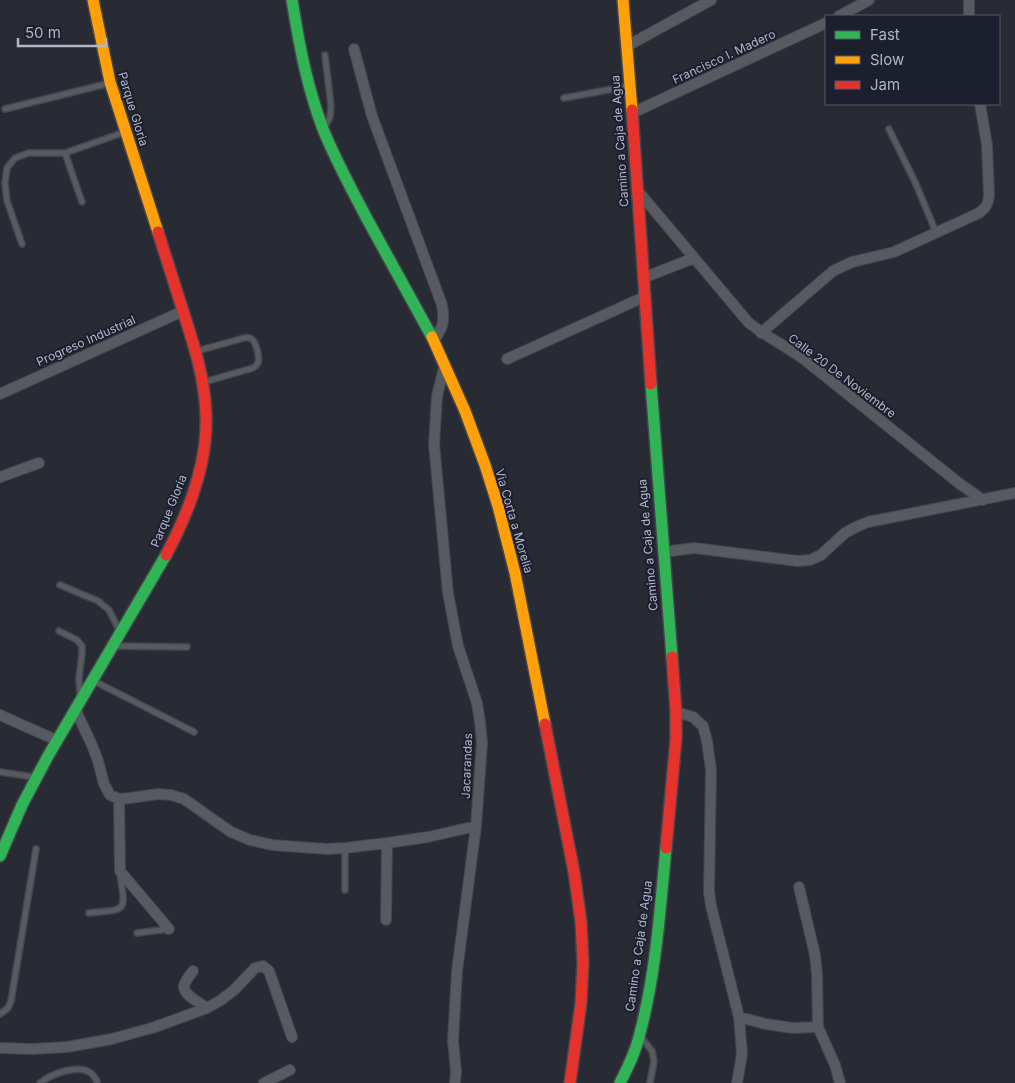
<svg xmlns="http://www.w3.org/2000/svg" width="1015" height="1083" viewBox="0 0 1015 1083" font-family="Inter,sans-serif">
<rect width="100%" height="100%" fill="#282b33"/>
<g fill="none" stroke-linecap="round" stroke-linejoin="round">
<!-- lane casing -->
<g stroke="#44464d" stroke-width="8">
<path id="lane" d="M325,55L331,106L330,117L326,125
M564,98L629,86
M5,109L110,83
M889,129L915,182L936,232
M65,153L82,202
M22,244L7,201L5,183L7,168L15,158L29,153H65L125,132
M197,351L244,338C247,337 249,337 252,339C256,343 260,357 258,362C257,366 256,366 253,368L204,382
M60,585L98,601L109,610L120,632
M59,631L77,640L82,646V653L79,678L80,695
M115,646L187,647
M92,680L194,732
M0,772L34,777
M345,890V848
M89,913C127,909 126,913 120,874
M137,933L169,929
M0,1014L8,1008L11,1001L36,849
M641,1037L652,1051L654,1061L650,1083
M40,1083C51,1074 79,1063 92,1074C94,1076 95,1078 97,1081V1083"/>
</g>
<!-- street casing -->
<g stroke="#44464d" stroke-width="12">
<path id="street" d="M969,0V16
M839,16L869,0
M627,46L711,0
M354,49L372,116L442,305C445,323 443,326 434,341
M632,113L826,23
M638,191L748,322C766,337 786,346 805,360L960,484L983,500
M643,278L694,258
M761,333L833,271L852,262L894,252L979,213C986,208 988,204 989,196L987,145L980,104
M507,359L644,297
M445,364L437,396L434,444L448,593L458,646L477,703L480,722L482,743L476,826L457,971L453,1041L456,1071L455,1083
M0,394L183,311
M0,477L39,463
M663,552L694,548L797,561L810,560L821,555L845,533L856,527L868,522L1015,493
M75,709L92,745L98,761L104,784L110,795L119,799L130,798L158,794L171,795L184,799L231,832L250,840L272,845L327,849L345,848L387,843L428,837L476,826
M676,712L693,717L703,726L707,741L711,770L709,892L711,906L739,1017L742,1054L737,1083
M0,715L56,740
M119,799L120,871L169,929
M799,887L815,955L817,975L818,1027L835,1065L840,1083
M386,920L387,843
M193,971C190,975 185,981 184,986C183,995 200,1003 207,1008
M739,1017L766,1024L793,1028L818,1027
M0,1048L32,1049L67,1047L112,1039L155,1027L207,1008L221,1000L234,990L255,968L263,966L269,971L292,1037
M264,1083L290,1070"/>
</g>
<!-- fast casing -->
<g stroke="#44464d" stroke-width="14">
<path id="fast" d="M292,0C299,44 307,87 323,129C335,159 351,188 366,217C388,257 410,297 432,337
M651,384L672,657
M0,856L22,805L48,756L166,555
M620,1083C628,1067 636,1051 640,1033C656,973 660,910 666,848"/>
</g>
<!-- slow casing -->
<g stroke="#44464d" stroke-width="14">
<path id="slow" d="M93,0L110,82L158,232
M623,0L632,110
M432,337L465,411L485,465L498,506L515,573L545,724"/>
</g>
<!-- jam casing -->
<g stroke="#44464d" stroke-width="14">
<path id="jam" d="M632,110L651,384
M158,232C166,258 175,285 183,311C194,345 205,379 206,415C208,464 189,512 166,555
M545,724L574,872L581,922L583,962L581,1003L570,1083
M666,848L676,739V712L672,657"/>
</g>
<!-- lane -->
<use href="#lane" stroke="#585a62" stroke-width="5"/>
<!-- street -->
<use href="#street" stroke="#585a62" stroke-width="10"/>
<!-- fast -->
<use href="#fast" stroke="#30b455" stroke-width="11"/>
<!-- slow -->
<use href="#slow" stroke="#ff9f0a" stroke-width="11"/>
<!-- jam -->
<use href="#jam" stroke="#e5322d" stroke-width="11"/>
</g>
<g text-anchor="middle" stroke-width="4" stroke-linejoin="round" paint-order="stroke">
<!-- street labels -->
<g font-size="12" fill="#b2b5c5" stroke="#1c1f2e">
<text transform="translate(724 57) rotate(-25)" y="4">Francisco I. Madero</text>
<text transform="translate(133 109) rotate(73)" y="4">Parque Gloria</text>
<text transform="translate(620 141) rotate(-94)" y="4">Camino a Caja de Agua</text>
<text transform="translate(86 341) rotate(-24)" y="4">Progreso Industrial</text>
<text transform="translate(842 376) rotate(37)" y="4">Calle 20 De Noviembre</text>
<text transform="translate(169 511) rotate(-68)" y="4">Parque Gloria</text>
<text transform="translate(514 521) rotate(74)" y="4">Via Corta a Morelia</text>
<text transform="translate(648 545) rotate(-95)" y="4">Camino a Caja de Agua</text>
<text transform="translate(467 766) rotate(-88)" y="4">Jacarandas</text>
<text transform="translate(639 946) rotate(-82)" y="4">Camino a Caja de Agua</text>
</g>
</g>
<!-- legend -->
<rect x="825" y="15" width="175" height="90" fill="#1c1f2e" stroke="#585b6a"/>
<rect x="835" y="31" width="25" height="8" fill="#30b455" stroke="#585b6a"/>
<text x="870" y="40" font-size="15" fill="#b2b5c5">Fast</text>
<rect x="835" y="56" width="25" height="8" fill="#ff9f0a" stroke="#585b6a"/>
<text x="870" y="65" font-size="15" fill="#b2b5c5">Slow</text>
<rect x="835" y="81" width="25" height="8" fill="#e5322d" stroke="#585b6a"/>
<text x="870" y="90" font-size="15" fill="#b2b5c5">Jam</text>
<!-- scale -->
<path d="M18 38v8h88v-8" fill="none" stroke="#b2b5c5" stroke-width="2.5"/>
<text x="25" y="38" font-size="15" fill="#b2b5c5" stroke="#1c1f2e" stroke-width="4" paint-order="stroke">50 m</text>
</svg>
